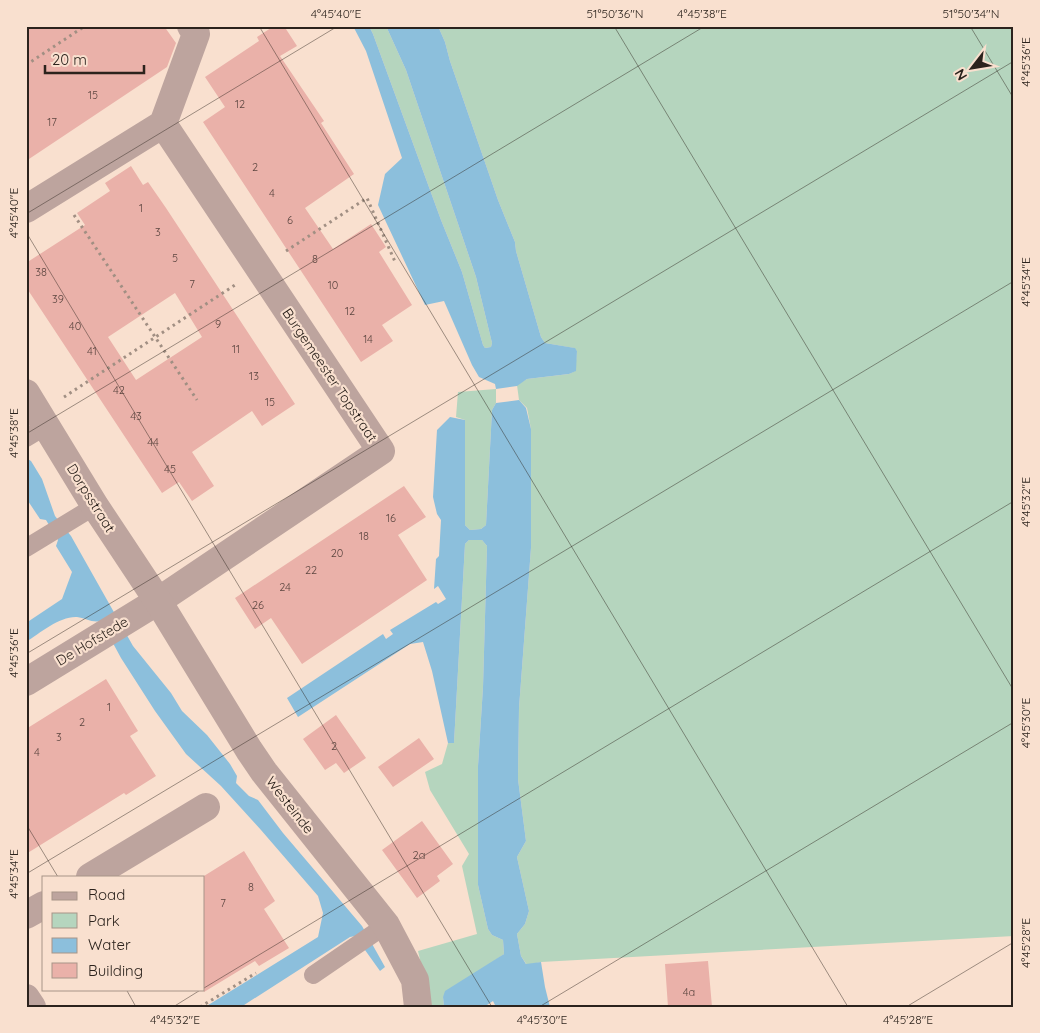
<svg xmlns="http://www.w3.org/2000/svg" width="1040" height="1033" viewBox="0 0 1040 1033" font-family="Quicksand,sans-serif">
<rect width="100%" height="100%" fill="#f9e0cf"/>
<!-- green -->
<path fill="#b5d5be" d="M369,26H386L406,70L476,277L492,343L491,347L485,348L483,345L462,272L441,220L373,34Z
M438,26H1014V936L541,962L527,965L521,956L517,934L525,924L529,911L517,857L526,841L518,779L519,708L531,548V429L527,408L519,400L517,385L527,379L569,374L575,371L577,351L574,348L545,343L541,337L516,251L515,242L498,200L450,61L445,42Z
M496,389V403L492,410L486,525L481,529L470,530L465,525V420L456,417L458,392Z
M469,540H482L487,546L483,687L478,766V885L488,929L492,935L503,940L504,954L443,997L444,1007H431L418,951L477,934L462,866L469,854L430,790L425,772L442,764L448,743H454L465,544Z"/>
<!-- water -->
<path fill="#8cbfdc" d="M353,26H369L373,34L441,220L462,272L483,345L485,348L491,347L492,343L476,277L406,70L386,26H438L445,42L450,61L498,200L515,242L516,251L541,337L545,343L575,348L577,351L576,371L569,374L527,379L517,386L496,389L495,384L479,377L472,365L444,301L425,305L378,205L385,174L402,158L366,51Z
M519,400L526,408L531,429V548L519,708L518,779L526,841L517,857L529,911L525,924L517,934L521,956L526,964L541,962L545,987L550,1007H496L493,1001L484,1007H444L443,997L445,991L504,954L503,940L492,935L488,929L478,885V766L483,687L487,546L482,540H469L465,544L454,743H448L432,671L423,642L410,644L298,717L287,698L383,634L386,639L393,634L390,630L436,602L438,604L446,599L438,586L434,589L436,559L439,556L441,520L437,514L433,497L437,430L450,417L465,420V525L470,530L481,529L486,525L492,410L496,403Z
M26,458L31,461L42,479L55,516L71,536L133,646L171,693L182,711L207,735L230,764L237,776L236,783L249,796L258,800L283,833L362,926L385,967L380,971L355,936L350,937L241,1007H205L318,937L323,913L318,896L261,830L221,786L186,754L155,711L121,658L101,621C92,623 85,618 77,617C60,616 40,633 26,642V623L62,599L72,572L56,546L58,540L46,520L40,519L26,498Z"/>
<!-- building -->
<path fill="#eab1a9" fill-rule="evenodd" d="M26,26H164L176,43L167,67L26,161Z
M274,26H284L297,46L280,56L324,121L321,123L354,174L305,208L333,249L371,224L386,247L379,252L412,305L382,325L393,341L361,362L203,122L225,107L205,77L259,41L257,37Z
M131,166L143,185L148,182L166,208L295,404L262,426L252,411L192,452L214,486L192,501L179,482L162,493L26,287V263L85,225L77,213L110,191L105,183ZM175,293L202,337L136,380L108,337Z
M404,486L426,517L398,535L427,580L302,664L271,618L255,629L235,598Z
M106,679L138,731L130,736L156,776L126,795L124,793L26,854V729Z
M336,715L366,758L344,773L336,763L325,770L303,739Z
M419,738L434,759L393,787L378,767Z
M422,821L453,864L437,876L440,881L417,898L382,850Z
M244,851L275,901L264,909L289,948L259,966L255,961L204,992V876Z
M708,961L712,1007H668L665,964Z"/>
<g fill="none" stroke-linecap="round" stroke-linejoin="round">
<!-- path -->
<path stroke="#a18f83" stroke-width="3" stroke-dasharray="2.5 4" stroke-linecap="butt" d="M26,65L85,26
M74,215L197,400
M286,251L367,198L396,264
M64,397L235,285
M200,1007L256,973"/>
<!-- service -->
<path stroke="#bda49e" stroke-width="18" d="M26,438L46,426
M26,548L95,506
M313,975L386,925"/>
<!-- minor -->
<path stroke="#bda49e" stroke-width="28" d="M26,209L163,124L196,34L191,26
M26,682L158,601L381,451L163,124
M90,877L206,807
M26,915L44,905
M26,998L32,1007"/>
<!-- tertiary -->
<path stroke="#bda49e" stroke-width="28" d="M26,393L95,506L158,601L249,750L264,772L386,925L415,980L418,1007"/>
</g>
<!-- ticks -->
<path fill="none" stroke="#2c231d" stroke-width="1" stroke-opacity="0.45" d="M259,26L848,1007M614,26L1014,691M970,26L1014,99M26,214L338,26M26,232L492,1007M26,434L705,26M26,654L1014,61M26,824L58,877M26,874L1014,281M204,988L1014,501M126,989L136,1007M173,1007L202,989M539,1007L1014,722M906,1007L1014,942"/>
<g text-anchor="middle" stroke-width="4.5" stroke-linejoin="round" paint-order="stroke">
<!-- number labels -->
<g font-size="11" fill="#5c4640">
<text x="93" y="99">15</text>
<text x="240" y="108">12</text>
<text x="52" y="126">17</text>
<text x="255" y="171">2</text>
<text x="272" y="197">4</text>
<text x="141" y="212">1</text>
<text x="290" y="224">6</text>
<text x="158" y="236">3</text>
<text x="175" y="262">5</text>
<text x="315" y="263">8</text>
<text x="41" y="276">38</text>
<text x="192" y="288">7</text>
<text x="333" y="289">10</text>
<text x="58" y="303">39</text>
<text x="350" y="315">12</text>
<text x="218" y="328">9</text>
<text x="75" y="330">40</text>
<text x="368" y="343">14</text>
<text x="236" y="353">11</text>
<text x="92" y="355">41</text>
<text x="254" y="380">13</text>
<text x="119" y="394">42</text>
<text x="270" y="406">15</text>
<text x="136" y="420">43</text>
<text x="153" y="446">44</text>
<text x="170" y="473">45</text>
<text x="391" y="522">16</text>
<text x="364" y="540">18</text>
<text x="337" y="557">20</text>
<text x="311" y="574">22</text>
<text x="285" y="591">24</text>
<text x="258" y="609">26</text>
<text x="109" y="711">1</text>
<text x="82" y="726">2</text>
<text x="59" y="741">3</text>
<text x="334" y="750">2</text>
<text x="37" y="756">4</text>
<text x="419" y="859">2a</text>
<text x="251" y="891">8</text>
<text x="223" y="907">7</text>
<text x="689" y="996">4a</text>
</g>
<!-- street labels -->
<g font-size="14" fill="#2c231d" stroke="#f9e0cf">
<text transform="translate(330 375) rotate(56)" y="5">Burgemeester Topstraat</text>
<text transform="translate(91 498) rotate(58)" y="5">Dorpsstraat</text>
<text transform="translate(92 641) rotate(-31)" y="5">De Hofstede</text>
<text transform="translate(290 805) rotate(52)" y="5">Westeinde</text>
</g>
</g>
<!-- border -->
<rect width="1040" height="1033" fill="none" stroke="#f9e0cf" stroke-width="55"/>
<!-- legend -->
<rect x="42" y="876" width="162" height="115" fill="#f9e0cf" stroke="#a79488"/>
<rect x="52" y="892" width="25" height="8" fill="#bda49e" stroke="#a79488"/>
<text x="88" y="900" font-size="15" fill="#2c231d">Road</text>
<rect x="52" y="913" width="25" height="15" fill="#b5d5be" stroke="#a79488"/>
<text x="88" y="926" font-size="15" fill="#2c231d">Park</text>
<rect x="52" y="938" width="25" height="15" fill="#8cbfdc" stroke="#a79488"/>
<text x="88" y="950" font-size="15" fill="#2c231d">Water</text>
<rect x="52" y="963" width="25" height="15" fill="#eab1a9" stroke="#a79488"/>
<text x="88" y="976" font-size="15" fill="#2c231d">Building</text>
<!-- north arrow -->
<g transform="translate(972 68) rotate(239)" stroke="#f9e0cf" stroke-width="4" paint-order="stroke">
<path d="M0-4L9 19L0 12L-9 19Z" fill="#2c231d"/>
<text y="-8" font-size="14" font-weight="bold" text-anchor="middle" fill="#2c231d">N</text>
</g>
<!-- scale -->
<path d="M45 65v8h99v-8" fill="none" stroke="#2c231d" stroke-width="2.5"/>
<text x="52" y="65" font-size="15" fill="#2c231d" stroke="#f9e0cf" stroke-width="4" paint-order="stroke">20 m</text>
<rect x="28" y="28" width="984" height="978" fill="none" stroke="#2c231d" stroke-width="2"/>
<g font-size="12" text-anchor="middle" fill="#2c231d">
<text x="336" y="18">4°45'40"E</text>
<text x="615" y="18">51°50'36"N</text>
<text x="702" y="18">4°45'38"E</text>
<text x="971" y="18">51°50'34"N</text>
<text transform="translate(1026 62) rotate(-90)" y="4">4°45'36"E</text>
<text transform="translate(14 213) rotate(-90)" y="4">4°45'40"E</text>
<text transform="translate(1026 282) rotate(-90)" y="4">4°45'34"E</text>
<text transform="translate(14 433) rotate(-90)" y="4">4°45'38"E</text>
<text transform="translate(1026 502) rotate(-90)" y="4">4°45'32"E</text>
<text transform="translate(14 653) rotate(-90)" y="4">4°45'36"E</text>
<text transform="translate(1026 723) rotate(-90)" y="4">4°45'30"E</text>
<text transform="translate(14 874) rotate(-90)" y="4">4°45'34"E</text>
<text transform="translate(1026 943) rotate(-90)" y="4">4°45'28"E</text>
<text x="175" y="1024">4°45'32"E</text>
<text x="542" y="1024">4°45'30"E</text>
<text x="908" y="1024">4°45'28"E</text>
</g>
</svg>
